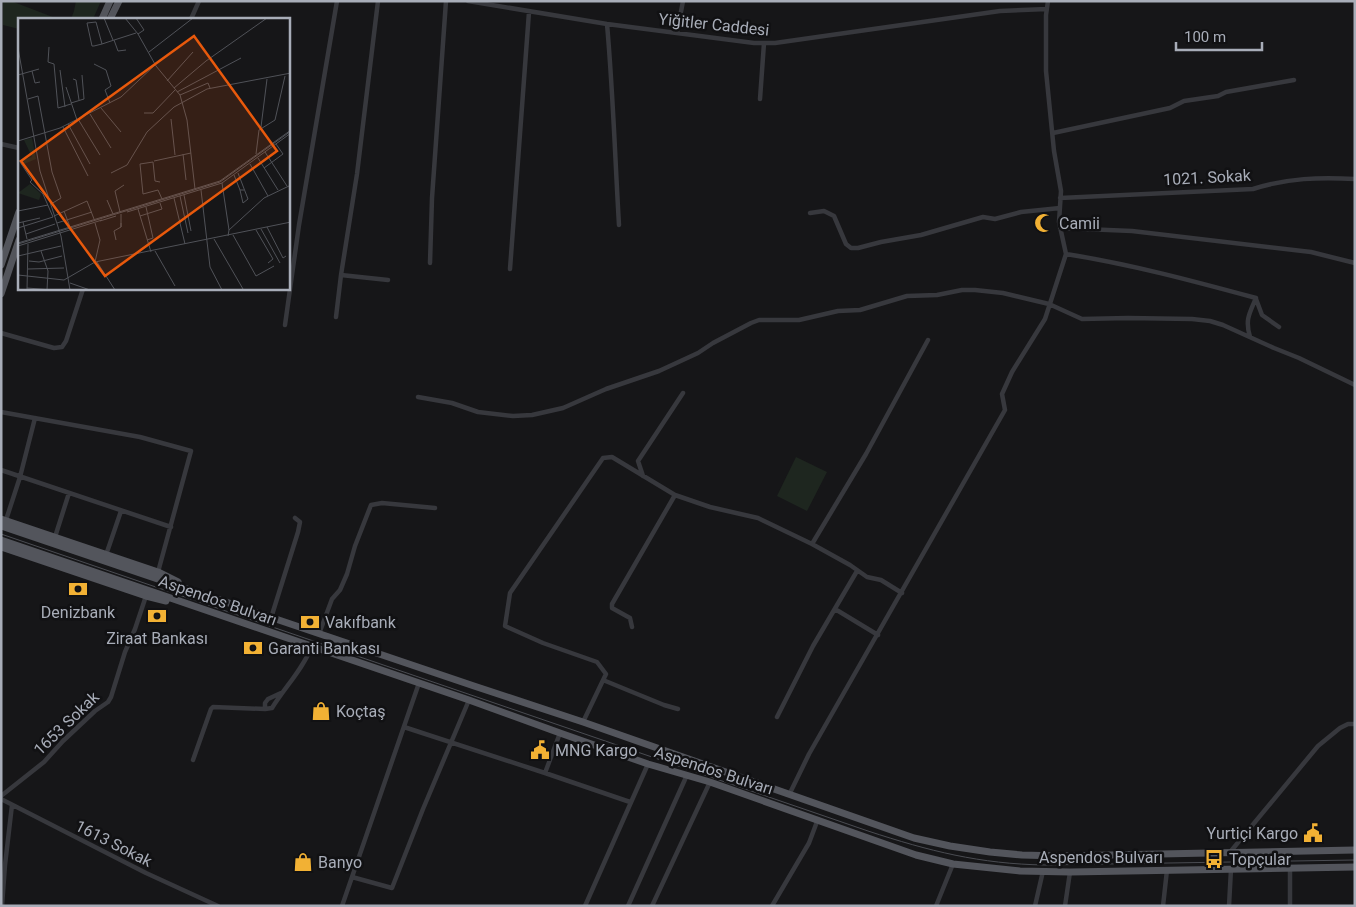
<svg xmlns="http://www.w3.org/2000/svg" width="1356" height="907" viewBox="0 0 1356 907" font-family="Roboto,sans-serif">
<rect width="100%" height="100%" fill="#161618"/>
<!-- green -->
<path fill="#1e261f" d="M3,1H11L58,19H19V29L3,25Z
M76,1H101L93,19H71L74,11Z
M796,457L827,472L807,511L777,496Z"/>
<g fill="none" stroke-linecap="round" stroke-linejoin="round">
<!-- minor -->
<path stroke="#37383d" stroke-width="4.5" d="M468,1L607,24L754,43H775L1000,11L1047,9
M191,19L199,1
M607,24C613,91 615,158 619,225
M677,33L683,1
M760,99L764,43
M1053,133L1170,108L1184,101L1218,96L1226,92L1294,80
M1,144L19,148
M1060,198L1253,189C1287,178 1320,177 1355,179
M810,213L824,211L834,216L846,244L851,248H858L881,242L921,235L983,217L995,219L1021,212L1060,208
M1060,228L1132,231L1311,252L1355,263
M1066,254C1130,264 1193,281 1256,298C1249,314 1245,320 1250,337
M430,263L432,198L446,1
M510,269L529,12
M341,275L357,174L378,1
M1256,299L1262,315L1279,327
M336,317L341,275L388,280
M285,325L299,225L337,1
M1,333L54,348L62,347L66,341L83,289
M418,397L452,403L478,412L513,416L532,415L563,408L606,389L659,371L698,353L713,343L751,323L759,320H799L838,311L860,310L907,296L937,295L962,290H975L1003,293L1049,304L1082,319L1128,318L1192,319L1210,321L1223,325L1274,348L1299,358L1355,385
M1,412L140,437L191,451L158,572
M1,470L171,527
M643,476L638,461L683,393
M675,495L710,507L758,518L812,544L850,565L867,577L881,580L902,593
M6,520L20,477L35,418
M55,537L69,493
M812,544L866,454L928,340
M106,555L121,511
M835,609L878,635
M271,618L298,532L300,522L295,518
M319,634L332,599L340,590L347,574L355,546L371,505L382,503L435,508
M603,680L664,705L678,709
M281,693L268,699L265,703V709L272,708C285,687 303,669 312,646
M777,717L813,646L857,571
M583,722L606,674L597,662L543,643L505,626L510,593L603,458L612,457L675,495L612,604V608L630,618L632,627
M404,727L545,773L560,733
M193,760L211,709L213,707L265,709
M545,773L630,802
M790,793L809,754L1005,410L1002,394L1012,372L1045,319L1066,254L1059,222L1061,191L1054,151L1046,71V15L1048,1
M1,796L44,762L63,741L95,711L108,702L111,697L125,652L135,629L146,596
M1,799L146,873L218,906
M1231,851L1318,746L1340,728L1348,724H1355
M1290,868V906
M352,877L392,888L423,809L469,700
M2,906L5,865L12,805
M342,906L419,683
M585,906L648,764
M628,906L687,775
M652,906L710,782
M772,906L809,843L818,819
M936,906L953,864
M1035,906L1043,871
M1065,906L1070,872
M1163,906L1167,870
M1229,906L1231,869"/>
<!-- primary -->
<path stroke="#53555c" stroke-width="7" d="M102,19L110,1
M110,19L119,1
M1,265L19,212
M1,294L19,240
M1,519L158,572L178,582
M1,526L474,686L583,722L914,838L950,846L990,852L1022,855L1060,856L1355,850
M1,540L469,700L560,733L648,764L710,782L916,855L953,864L1020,871L1070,872L1355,867
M1,547L146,596L166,601"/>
<!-- tram -->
<path stroke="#4a4c52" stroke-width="1" d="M1,534L868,831C929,851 980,864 1045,865L1355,860"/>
</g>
<!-- icons -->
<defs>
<g id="mosque-bare" transform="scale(1.5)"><path d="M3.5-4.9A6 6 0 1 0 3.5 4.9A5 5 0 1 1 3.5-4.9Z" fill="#f2b134" stroke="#111113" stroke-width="2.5" paint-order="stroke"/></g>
<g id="bank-bare" transform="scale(1.5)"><path d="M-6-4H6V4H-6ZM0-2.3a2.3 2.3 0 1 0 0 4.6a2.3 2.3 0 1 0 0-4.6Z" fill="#f2b134" stroke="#111113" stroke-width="2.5" paint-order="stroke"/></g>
<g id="shop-bare" transform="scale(1.5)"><path d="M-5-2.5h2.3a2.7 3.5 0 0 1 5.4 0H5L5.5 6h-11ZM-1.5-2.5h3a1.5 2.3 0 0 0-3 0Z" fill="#f2b134" stroke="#111113" stroke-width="2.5" paint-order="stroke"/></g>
<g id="civic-bare" transform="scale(1.5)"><path d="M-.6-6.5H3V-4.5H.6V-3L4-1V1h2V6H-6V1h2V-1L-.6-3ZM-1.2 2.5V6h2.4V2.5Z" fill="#f2b134" stroke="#111113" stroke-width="2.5" paint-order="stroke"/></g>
<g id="bus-bare" transform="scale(1.5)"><path d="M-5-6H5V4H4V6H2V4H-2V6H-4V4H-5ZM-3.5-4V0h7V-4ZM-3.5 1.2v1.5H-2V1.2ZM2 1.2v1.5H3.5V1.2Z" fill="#f2b134" stroke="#111113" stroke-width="2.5" paint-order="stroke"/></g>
</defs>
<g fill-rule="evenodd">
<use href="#mosque-bare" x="1044" y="223"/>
<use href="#bank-bare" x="78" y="589"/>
<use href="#bank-bare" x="157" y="616"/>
<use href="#bank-bare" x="310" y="622"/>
<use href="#bank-bare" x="253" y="648"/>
<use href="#shop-bare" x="321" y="711"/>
<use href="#civic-bare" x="540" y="750"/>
<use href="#civic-bare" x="1313" y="833"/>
<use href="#bus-bare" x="1214" y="859"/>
<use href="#shop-bare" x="303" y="862"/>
</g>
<g text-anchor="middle" stroke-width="5" stroke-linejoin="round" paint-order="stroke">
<!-- street labels -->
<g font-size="16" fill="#a8adb8" stroke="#111113">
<text transform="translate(714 24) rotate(6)" y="6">Yiğitler Caddesi</text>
<text transform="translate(1207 177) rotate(-3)" y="6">1021. Sokak</text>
<text transform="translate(218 600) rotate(19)" y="6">Aspendos Bulvarı</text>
<text transform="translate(66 723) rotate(-44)" y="6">1653 Sokak</text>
<text transform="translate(714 770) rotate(18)" y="6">Aspendos Bulvarı</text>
<text transform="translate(114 843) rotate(27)" y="6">1613 Sokak</text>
<text x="1101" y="863">Aspendos Bulvarı</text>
</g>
<!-- poi labels -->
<g font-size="16" fill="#a8adb8" stroke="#111113" text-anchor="start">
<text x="1059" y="229">Camii</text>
<text x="78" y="618" text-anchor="middle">Denizbank</text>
<text x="325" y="628">Vakıfbank</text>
<text x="157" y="644" text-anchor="middle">Ziraat Bankası</text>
<text x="268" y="654">Garanti Bankası</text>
<text x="336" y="717">Koçtaş</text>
<text x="555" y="756">MNG Kargo</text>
<text x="1298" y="839" text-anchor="end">Yurtiçi Kargo</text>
<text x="1229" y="865">Topçular</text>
<text x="318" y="868">Banyo</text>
</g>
</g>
<!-- overview -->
<g transform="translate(18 18)">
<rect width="272" height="272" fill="#161618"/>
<path d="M14,120L18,141L6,146L4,142L14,139L6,122ZM12,166L23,176L21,182L0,175Z" fill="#1e261f"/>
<path fill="none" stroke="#505258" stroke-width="1" d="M86,0L95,22M107,0L120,16L138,48L162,77L169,102L177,171M118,0L126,12L120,16M96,22L100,33L108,32M84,26L78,4L69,5L74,28H76L84,26L90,24L118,15M31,29L30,44L36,46L40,90L53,86M0,30L22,153L43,218L52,272M131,34L175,0M76,46L88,52L93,68L87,72L92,85M42,52L47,89M14,53L17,65L22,64M0,57L21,51M55,61L58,62L61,82M149,63L175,34M48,69L59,102M156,70L188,43L249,0M159,74L223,40M162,77L190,65L192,70M10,81L20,78L34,154L43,180L33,186M53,85L66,81L64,57M83,90L103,114M126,95H135L157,72M72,96L93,130M60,101L82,137M153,101L157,137M50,106L72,146M45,109L70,158M243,109L249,61M0,123L42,110L103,79L137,47M247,134L269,168M165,136L168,162M238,136L241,112L257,102L267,58M240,140L260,172M0,141L14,162L12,164L25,176L35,199L0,210M136,143L173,135M232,146L250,178M246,150L265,136L258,126M93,155L109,147L129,114L156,89L189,71L273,55M220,155L230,181L225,185L222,172M216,157L222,172H226M142,164L137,163L135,144L122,146L125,176L140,172L144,181M204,165L211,212M183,172L192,249L204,272M166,177L173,213M162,178L170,215M156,180L167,226M89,182L95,196M128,189L135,220L129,222M120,191L133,234M0,193L30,187M46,193L52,209M102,194L97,173L106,167M109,194L204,165L273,115M103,196V209V205M36,198L69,183L76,201M122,198L144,191L142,185M82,203L98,198M5,204L9,221M0,205L22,200M39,205L74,194M249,209L265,240L268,238M243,211L262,245M238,212L255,241L250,245M8,216L37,206M215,217L238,258L256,248M210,218L211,212L246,180L273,167M196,221L225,271M98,222L96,213L103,209M0,225L202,163L273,112M0,226L202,164L273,113M0,228L84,202M23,233L30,253L29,272M137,233L157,268M0,238L43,228M11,243L21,244L44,238M77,244L82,222L77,205M79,244L97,272M10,251L46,250M0,257L46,262L77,244L273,204M52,265L72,272M9,270L35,272M9,272L10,226"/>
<path fill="#e8590c" fill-opacity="0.15" stroke="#e8590c" stroke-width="2.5" d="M176,18L259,133L87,258L3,143Z"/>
<rect width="272" height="272" fill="none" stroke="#a8adb8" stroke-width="2.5"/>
</g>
<!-- border -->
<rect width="1356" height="907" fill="none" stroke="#a8adb8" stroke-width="5"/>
<!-- scale -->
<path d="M1176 42v8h86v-8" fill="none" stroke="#a8adb8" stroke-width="2.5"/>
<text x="1184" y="42" font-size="15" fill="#a8adb8" stroke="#111113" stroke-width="4" paint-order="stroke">100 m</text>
</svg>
